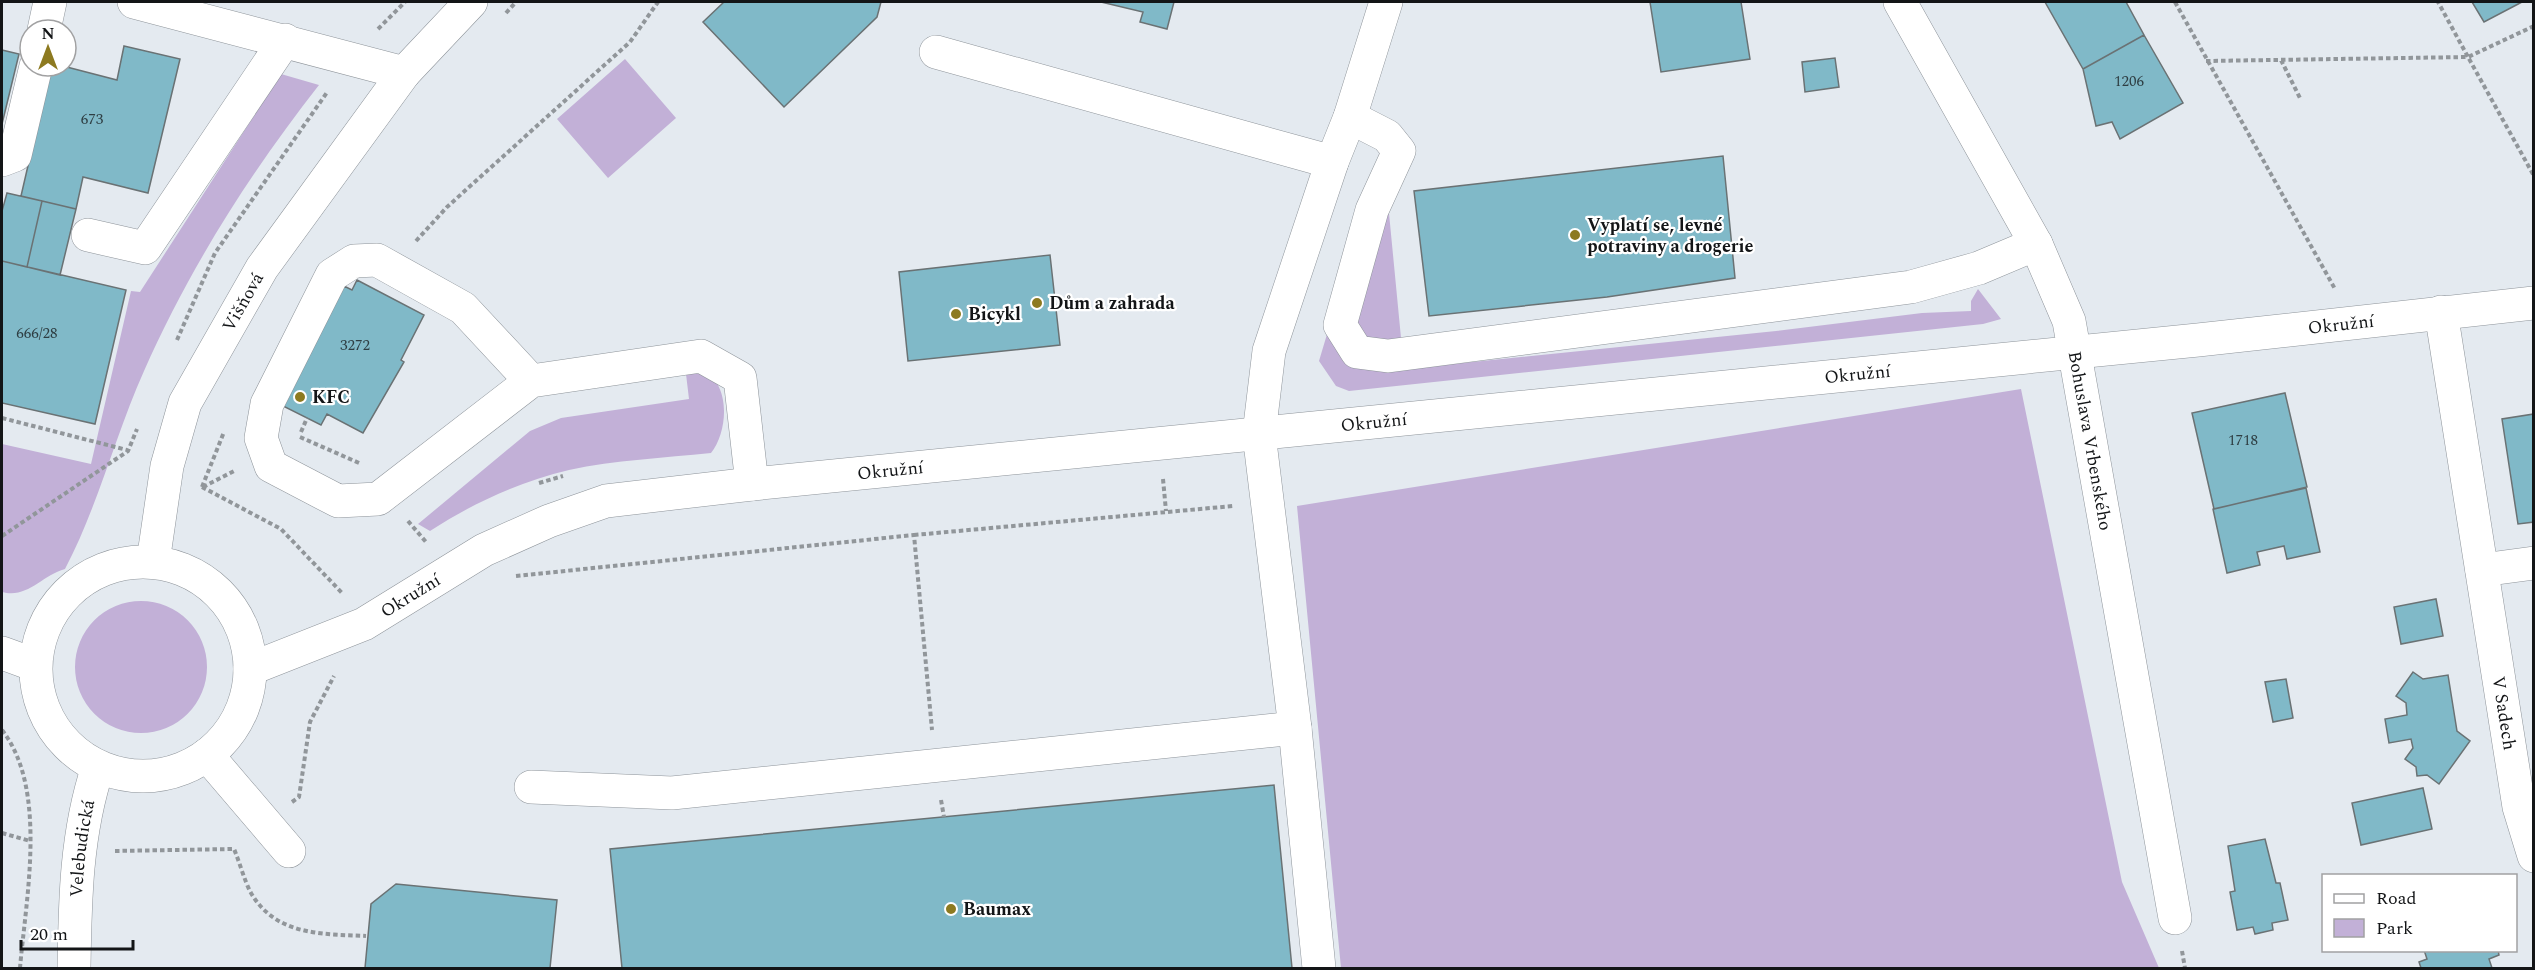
<svg xmlns="http://www.w3.org/2000/svg" width="2535" height="970" viewBox="0 0 2535 970" font-family="Spectral,serif">
<rect width="100%" height="100%" fill="#e4eaf0"/>
<!-- green -->
<path fill="#c2b0d7" d="M625,59L676,118L608,178L557,119Z
M281,74L319,85C250,173 189,269 144,371C115,436 98,506 65,569C41,576 27,599 2,592V444L91,464L131,291L140,292Z
M1386,182L1404,369L1776,331L1922,313L1971,311V301L1978,289L2001,319L1983,324L1349,391L1336,386L1319,361L1372,184Z
M704,371C731,385 728,432 711,453C664,458 615,460 569,470C519,482 473,503 430,531L418,524L530,431L561,418L689,399L686,374Z
M2021,389L2122,882L2159,968H1341L1297,506Z
M75 667a66 66 0 1 1 132 0a66 66 0 1 1-132 0Z"/>
<!-- building -->
<path fill="#80b9c8" stroke="#6a7274" stroke-width="1.5" d="M724,2H881L877,17L784,107L703,22Z
M1101,2H1174L1167,29L1140,22L1143,12Z
M1650,2H1741L1750,59L1661,72Z
M2045,2H2126L2144,35L2083,69Z
M2472,2H2522L2484,22Z
M2144,35L2183,103L2120,139L2112,122L2096,126L2083,69Z
M124,46L180,59L148,193L83,177L76,209L21,196L51,66H63L117,80Z
M2,50L19,54L2,124Z
M1835,58L1839,87L1805,92L1802,62Z
M1723,156L1735,278L1607,297L1429,316L1414,191Z
M7,193L42,201L27,267L2,261V211Z
M42,201L76,209L60,275L27,267Z
M1050,255L1060,345L908,361L899,272Z
M2,261L126,290L95,424L2,403Z
M357,280L424,315L401,360L404,362L363,433L327,414L321,425L281,405L344,286L352,290Z
M2285,393L2307,487L2214,509L2192,413Z
M2534,414V522L2518,524L2502,419Z
M2306,488L2320,552L2287,559L2284,546L2257,552L2260,565L2227,573L2213,509Z
M2436,599L2443,636L2401,644L2394,607Z
M2413,672L2423,679L2448,675L2457,731L2470,741L2439,784L2427,775L2417,776L2416,767L2405,759L2413,748L2411,739L2389,743L2385,719L2407,715L2406,703L2396,696Z
M2286,679L2293,718L2273,722L2265,682Z
M1274,785L1292,968H622L610,849Z
M2423,788L2432,829L2361,845L2352,803Z
M2265,839L2276,883H2280L2288,920L2272,923L2273,930L2255,934L2253,927L2237,930L2230,892L2235,891L2228,846Z
M396,884L557,900L550,968H365L371,904Z
M2424,950H2498L2499,955L2489,959L2492,968H2421L2419,962L2427,959Z"/>
<g fill="none" stroke-linecap="round" stroke-linejoin="round">
<!-- minor casing -->
<g stroke="#8e949a" stroke-width="34">
<g id="minor">
<path d="M134,2L404,73"/>
<path id="s1" d="M1900,2L2036,244L2069,321L2175,918"/>
<path d="M44,30L50,2"/>
<path d="M936,52L1332,162"/>
<path d="M1350,117L1387,136L1399,151L1372,210L1340,325L1357,352L1388,356L1911,287L1979,268L2036,244"/>
<path d="M2,160L15,155L36,66"/>
<path d="M88,235L145,248L285,40"/>
<path id="s2" d="M2441,312L2519,807L2534,856"/>
<path d="M531,381L463,308L377,260L354,261L332,275L267,404L261,438L271,466L338,501L378,499L531,381L701,356L740,378L752,484"/>
<path id="s3" d="M153,562L167,466L185,403L262,268L404,73L471,2"/>
<circle cx="143" cy="669" r="107"/>
<path d="M2482,570L2534,563"/>
<path d="M2,653L35,665"/>
<path id="s4" d="M250,669L364,624L484,550L549,521L606,501L752,484L2198,340L2534,303"/>
<path d="M1295,728L1259,434L1269,351L1332,162L1350,117L1386,2"/>
<path d="M207,755L289,851"/>
<path d="M531,787L672,793L1295,728L1319,968"/>
<path id="s5" d="M74,968C75,900 76,833 98,767"/>
</g>
</g>
<!-- path -->
<path stroke="#91969a" stroke-width="4" stroke-dasharray="4.5 3" stroke-linecap="butt" d="M2175,2L2335,289
M506,13L516,2
M2534,26L2468,57L2534,176
M378,29L405,2
M2281,60L2301,100
M2206,61L2468,57L2438,2
M416,241L447,207L630,42L658,2
M177,340L215,253L328,91
M2,418L127,450
M301,432L307,418
M300,437L359,463
M1163,479L1166,511
M539,483L563,476
M202,487L281,529L343,594
M202,487L224,432
M203,487L236,470
M408,521L426,542
M914,535L1233,506
M2,536L128,451L137,429
M516,576L914,535L932,730
M2,730C48,789 26,897 20,968
M941,800L944,817
M292,802L299,797L310,722L334,676
M2,833L30,841
M115,851L234,849C240,863 244,880 251,893C276,936 323,934 366,936
M2182,951L2185,968"/>
<!-- minor -->
<use href="#minor" stroke="#fff" stroke-width="33"/>
</g>
<!-- markers -->
<g fill="#8d7a20" stroke="#fff" stroke-width="2">
<circle cx="1575" cy="235" r="6"/>
<circle cx="1037" cy="303" r="6"/>
<circle cx="956" cy="314" r="6"/>
<circle cx="300" cy="397" r="6"/>
<circle cx="951" cy="909" r="6"/>
</g>
<g text-anchor="middle" stroke-width="4.5" stroke-linejoin="round" paint-order="stroke">
<!-- number labels -->
<g font-size="15" fill="#2e3e43">
<text x="2129" y="86">1206</text>
<text x="92" y="124">673</text>
<text x="37" y="338">666/28</text>
<text x="355" y="350">3272</text>
<text x="2243" y="445">1718</text>
</g>
<!-- poi labels -->
<g font-size="18" font-weight="bold" fill="#131517" stroke="#fff" text-anchor="start">
<text x="1587" y="231">Vyplatí se, levné<tspan x="1587" dy="21">potraviny a drogerie</tspan></text>
<text x="1049" y="309">Dům a zahrada</text>
<text x="968" y="320">Bicykl</text>
<text x="312" y="403">KFC</text>
<text x="963" y="915">Baumax</text>
</g>
<!-- street labels -->
<g font-size="18" fill="#131517" stroke="#fff">
<text dy="6" stroke="none"><textPath href="#s3" startOffset="279">Višňová</textPath></text>
<text dy="6" stroke="none"><textPath href="#s4" startOffset="2139">Okružní</textPath></text>
<text dy="6" stroke="none"><textPath href="#s4" startOffset="1653">Okružní</textPath></text>
<text dy="6" stroke="none"><textPath href="#s4" startOffset="1167">Okružní</textPath></text>
<text dy="6" stroke="none"><textPath href="#s1" startOffset="483">Bohuslava Vrbenského</textPath></text>
<text dy="6" stroke="none"><textPath href="#s4" startOffset="681">Okružní</textPath></text>
<text dy="6" stroke="none"><textPath href="#s4" startOffset="177">Okružní</textPath></text>
<text dy="6" stroke="none"><textPath href="#s2" startOffset="406">V Sadech</textPath></text>
<text dy="6" stroke="none"><textPath href="#s5" startOffset="120">Velebudická</textPath></text>
</g>
</g>
<!-- border -->
<rect width="2535" height="970" fill="none" stroke="#131517" stroke-width="6"/>
<!-- legend -->
<rect x="2322" y="874" width="195" height="78" fill="#ffffff" stroke="#a1a1a2" stroke-width="1.5"/>
<rect x="2334" y="894" width="30" height="9" fill="#ffffff" stroke="#a1a1a2" stroke-width="1.5"/>
<text x="2376" y="904" font-size="18" fill="#131517">Road</text>
<rect x="2334" y="919" width="30" height="18" fill="#c2b0d7" stroke="#a1a1a2" stroke-width="1.5"/>
<text x="2376" y="934" font-size="18" fill="#131517">Park</text>
<!-- north arrow -->
<g transform="translate(48 48)"><circle r="28" fill="#ffffff" stroke="#a1a1a2" stroke-width="1.5"/>
<path d="M0-4.5L10 22L0 15L-10 22Z" fill="#8d7a20"/>
<text y="-9" font-size="16" font-weight="bold" text-anchor="middle" fill="#131517">N</text>
</g>
<!-- scale -->
<path d="M21 940v9h112v-9" fill="none" stroke="#131517" stroke-width="3"/>
<text x="30" y="940" font-size="18" fill="#131517" stroke="#ffffff" stroke-width="4.5" paint-order="stroke">20 m</text>
</svg>
